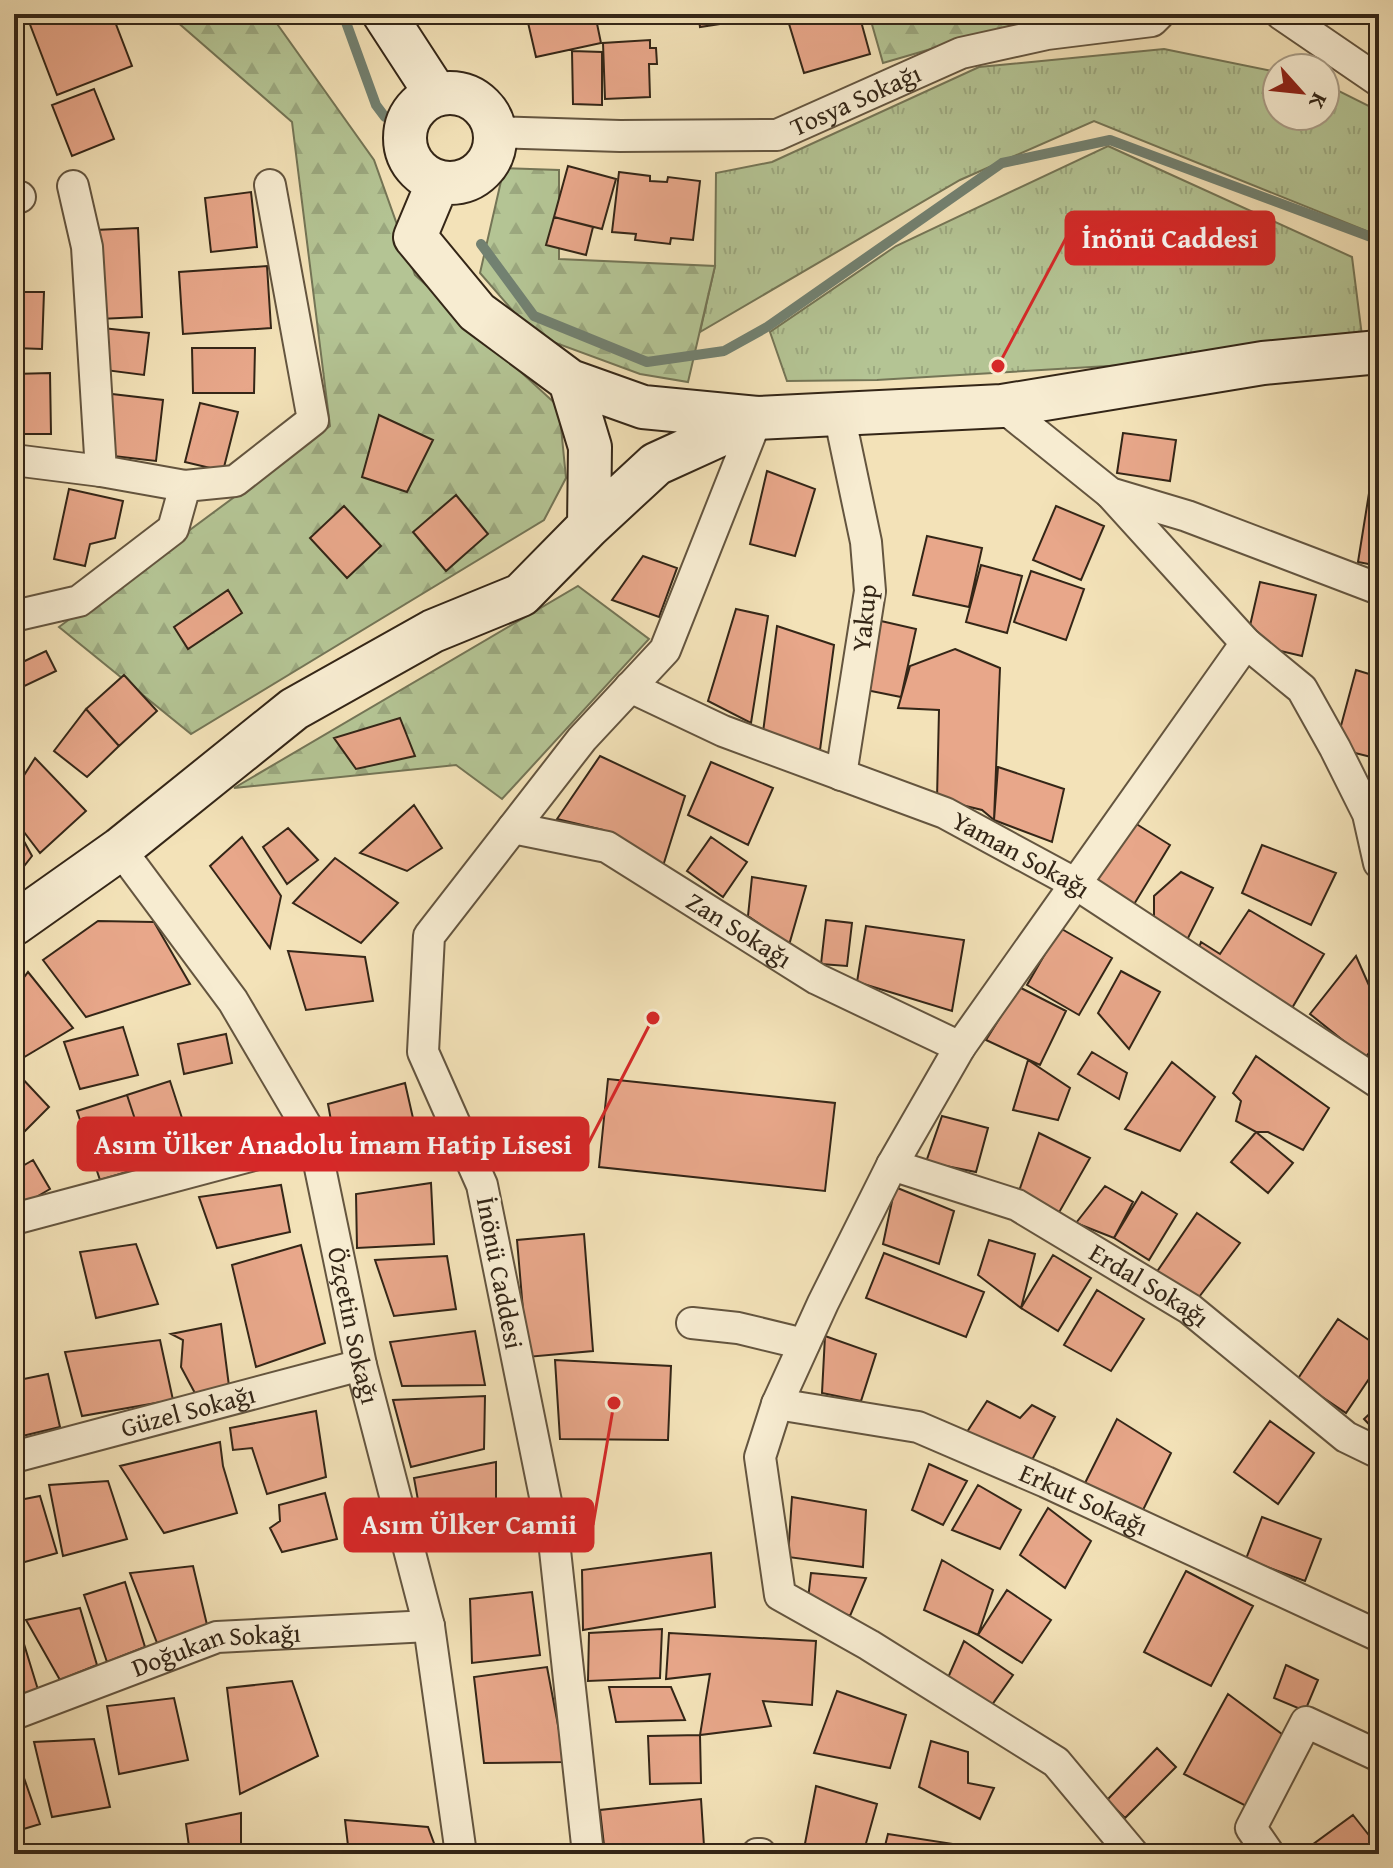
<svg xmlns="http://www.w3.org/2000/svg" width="1393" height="1868" viewBox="0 0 1393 1868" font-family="'Gentium Book Plus',serif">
<defs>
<pattern id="grass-tufts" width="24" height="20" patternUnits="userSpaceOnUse" patternTransform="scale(2)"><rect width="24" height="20" fill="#b4c494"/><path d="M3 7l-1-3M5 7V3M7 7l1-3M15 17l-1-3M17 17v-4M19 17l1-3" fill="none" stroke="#9ba87f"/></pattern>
<pattern id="forest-firs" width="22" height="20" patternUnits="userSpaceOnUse" patternTransform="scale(2)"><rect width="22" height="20" fill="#b4c494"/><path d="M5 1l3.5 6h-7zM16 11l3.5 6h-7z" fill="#9ba87f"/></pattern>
</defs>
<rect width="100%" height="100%" fill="#f3e2b8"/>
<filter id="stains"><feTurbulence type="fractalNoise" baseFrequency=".0025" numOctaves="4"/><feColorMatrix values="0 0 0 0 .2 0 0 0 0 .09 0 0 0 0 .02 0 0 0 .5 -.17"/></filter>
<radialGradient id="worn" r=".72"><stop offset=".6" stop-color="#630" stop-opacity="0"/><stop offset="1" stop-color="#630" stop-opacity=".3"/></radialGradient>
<!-- grass -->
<path fill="url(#grass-tufts)" stroke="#747556" stroke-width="2" d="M1164,49L1277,72V116H1325V84L1379,111V236L1094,121L960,180L700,332L715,266L716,173L772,162L979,67Z
M1108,146L1352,257L1362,336L1192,361L877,380L787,381L770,332L896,246Z"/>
<!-- forest -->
<path fill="url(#forest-firs)" stroke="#747556" stroke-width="2" d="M168,14H270L374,160L415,275L559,407L566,478L544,520L191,734L59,627L330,426L292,122Z
M869,14H1051L883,63Z
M504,168L559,170V259L715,266L688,382L640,374L534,335L480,273Z
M578,586L649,639L502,799L456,765L234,788Z"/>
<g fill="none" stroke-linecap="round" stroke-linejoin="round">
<!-- stream -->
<path stroke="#728171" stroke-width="10" d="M343,14L376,105L385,117
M481,244L534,316L647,362L724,351L767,327L1002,163L1110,140L1379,240"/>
</g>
<!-- building -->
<path fill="#e8a78a" stroke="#342617" stroke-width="2" d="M26,14H112L132,66L57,95Z
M526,14H595L601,43L536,57Z
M698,14H766V17L700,27Z
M786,14H859L870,54L804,73Z
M650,40V48H656L657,64H649L650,97L605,99L603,43Z
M572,51L602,52V105L573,104Z
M94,89L114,139L72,156L52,105Z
M568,166L616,179L602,229L554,217Z
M619,172L650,176V181L667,182L668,177L700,181L693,240L671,238L670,244L635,240L636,234L612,232Z
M251,192L257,247L211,252L205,198Z
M554,217L593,227L586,255L546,245Z
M138,228L142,317L99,319L95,230Z
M267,266L271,328L183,334L179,272Z
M14,292H44L42,349L14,348Z
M102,328L149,333L144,375L97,369Z
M192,348H255L254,393H193Z
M50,373L51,434H14V374Z
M112,394L163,400L156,461L105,455Z
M200,403L238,412L223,471L185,462Z
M379,415L433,440L407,492L362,477Z
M1123,433L1176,440L1170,481L1117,473Z
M767,471L815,489L795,556L750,544Z
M1370,487L1379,488V566L1358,562Z
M69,489L123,501L115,538L90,544L85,566L54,559Z
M456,495L488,534L446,571L413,532Z
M344,506L381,546L347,578L310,538Z
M1056,506L1104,526L1081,580L1033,560Z
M927,536L982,548L969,607L913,595Z
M643,556L677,568L659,617L612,600Z
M981,565L1022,576L1007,633L966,622Z
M1031,571L1084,589L1066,640L1014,622Z
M1260,582L1316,595L1302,656L1246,643Z
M228,590L242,613L188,649L174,627Z
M736,609L768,616L751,723L708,701Z
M881,621L916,629L901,697L866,690Z
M777,626L834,645L820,750L763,732Z
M955,649L1000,668L994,820L982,810L937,799L939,710L898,708L910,666Z
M46,651L56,671L14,691V666Z
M1356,670L1379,677V759L1335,748Z
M124,675L157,711L119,746L86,709Z
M86,709L119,746L87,777L54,751Z
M400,718L415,756L356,769L334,738Z
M600,756L685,796L663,866L603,830L557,819Z
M35,758L86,811L40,853L14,819V791Z
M711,762L773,788L748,845L688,815Z
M998,767L1064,789L1052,842L994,820Z
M414,805L442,848L407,871L360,853Z
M1130,820L1170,845L1133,906L1093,882Z
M14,823L32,856L14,879Z
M288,828L318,860L287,884L263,847Z
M242,837L281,896L270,948L210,866Z
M711,837L747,862L723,897L687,871Z
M1262,845L1336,873L1311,925L1242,893Z
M335,858L398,903L361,943L293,903Z
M1181,872L1213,888L1187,940L1154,924V896Z
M752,877L806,886L789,945L748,916Z
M1249,910L1324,954L1292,1008L1198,951L1201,942L1220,954Z
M826,920L852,923L847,966L821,964Z
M98,921L154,922L190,984L86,1017L43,960Z
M866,926L964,940L952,1011L857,982Z
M1060,928L1112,958L1079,1015L1027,985Z
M288,951L365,957L373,1001L306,1010Z
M1356,956L1379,1008V1040L1365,1058L1310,1014Z
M1121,971L1160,992L1129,1049L1098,1013Z
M28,972L73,1028L21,1059L14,1051V991Z
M1019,987L1066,1011L1040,1065L986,1040Z
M123,1027L138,1075L80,1089L64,1042Z
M226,1034L232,1063L184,1074L178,1044Z
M1092,1052L1127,1073L1119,1099L1078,1074Z
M1256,1056L1329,1108L1303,1150L1268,1132H1256L1236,1121L1241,1101L1233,1093Z
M1028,1060L1070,1088L1058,1120L1013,1110Z
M1172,1062L1215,1097L1180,1151L1125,1129Z
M19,1075L49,1107L14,1142V1080Z
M608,1079L835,1103L825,1191L599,1167Z
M170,1081L193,1152L150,1165L127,1095Z
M405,1083L418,1140L336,1148L328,1104Z
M127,1095L150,1165L100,1180L77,1111Z
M942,1116L988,1128L976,1172L926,1162Z
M1256,1132L1293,1163L1268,1193L1231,1162Z
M1039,1133L1090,1158L1057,1216L1017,1197Z
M33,1160L50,1189L14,1210V1171Z
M431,1183L434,1244L357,1248L356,1194Z
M281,1185L290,1232L217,1248L199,1197Z
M1105,1186L1133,1202L1114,1238L1076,1223Z
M895,1187L954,1211L939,1264L883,1244Z
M1142,1192L1177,1214L1149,1260L1114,1238Z
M1197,1213L1240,1243L1196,1301L1154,1276Z
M584,1234L593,1351L527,1357L517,1240Z
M989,1240L1035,1254L1021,1308L978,1275Z
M136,1244L158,1304L96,1318L80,1252Z
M301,1245L325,1343L256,1367L232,1265Z
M884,1253L984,1292L966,1337L866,1298Z
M1053,1255L1091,1278L1058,1331L1021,1308Z
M447,1256L456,1309L394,1316L375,1260Z
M1097,1290L1144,1319L1111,1371L1064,1345Z
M1338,1319L1379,1347V1364L1346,1413L1297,1380Z
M221,1324L229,1386L196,1395L181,1367L183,1340L171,1334Z
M475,1331L485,1385L402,1386L390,1342Z
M825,1336L876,1354L861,1401L822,1393Z
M160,1340L173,1400L82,1416L65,1352Z
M555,1360L671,1366L668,1440L560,1439Z
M48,1374L60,1427L14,1438V1381Z
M485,1396L484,1449L411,1467L393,1400Z
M987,1401L1020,1418L1032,1405L1055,1417L1025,1473L965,1435Z
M1379,1405V1435L1364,1419Z
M316,1411L326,1477L267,1494L252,1448L233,1450L230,1428Z
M1117,1419L1171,1453L1143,1510L1084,1485Z
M1270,1421L1314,1453L1278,1504L1234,1472Z
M220,1442L223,1466L237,1513L164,1533L120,1466Z
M496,1462V1513L423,1528L414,1478Z
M929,1464L967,1481L943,1525L912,1510Z
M108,1481L127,1539L63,1556L49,1485Z
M978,1485L1021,1510L1000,1549L952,1530Z
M325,1493L337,1539L282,1552L270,1528L280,1521L279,1505Z
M40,1496L57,1553L14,1565V1501Z
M792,1497L866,1510L863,1567L788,1557Z
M1048,1508L1091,1541L1065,1588L1020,1555Z
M1262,1517L1321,1539L1305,1581L1246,1559Z
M711,1553L715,1607L583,1630L582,1570Z
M942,1560L993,1590L978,1635L924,1610Z
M193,1566L208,1629L159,1648L130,1573Z
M1186,1571L1253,1606L1211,1686L1144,1652Z
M811,1573L866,1578L850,1616L808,1599Z
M125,1582L145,1647L107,1662L84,1595Z
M1007,1590L1051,1620L1022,1663L978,1635Z
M532,1592L540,1655L472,1663L470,1599Z
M80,1608L97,1665L60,1680L26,1620Z
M662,1629L660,1678L588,1681L589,1633Z
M20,1631L39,1693L14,1700V1633Z
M669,1633L816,1641L812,1705L763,1701L771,1726L700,1735L710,1674L666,1679Z
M964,1641L1013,1675L989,1709L947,1680Z
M1286,1665L1318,1680L1305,1711L1274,1698Z
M547,1667L565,1762L484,1763L474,1677Z
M292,1681L318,1756L240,1794L227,1688Z
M609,1687H671L685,1720L616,1722Z
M837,1691L906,1715L890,1768L814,1753Z
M1228,1694L1290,1740L1250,1808L1184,1774Z
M174,1698L188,1760L119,1774L107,1706Z
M700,1735L701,1783L650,1784L648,1736Z
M94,1739L110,1807L52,1817L34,1742Z
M931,1741L968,1752V1783L994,1788L980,1819L919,1787Z
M1157,1748L1176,1767L1125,1818L1107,1800Z
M24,1778L40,1824L14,1832V1781Z
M816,1786L877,1804L863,1854H803Z
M701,1799L704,1846L605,1854L600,1810Z
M241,1813V1854H190L186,1824Z
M1353,1815L1379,1848V1854H1327L1312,1845Z
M345,1820L428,1827L438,1854H349Z
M888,1834L960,1845V1854H883Z"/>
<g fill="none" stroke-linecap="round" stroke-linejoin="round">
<!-- street casing -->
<g stroke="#64553f" stroke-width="34">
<g id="street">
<path d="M1281,14L1379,81"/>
<path id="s1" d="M495,132L620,136L777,135L961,53L1047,34L1152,21L1159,14"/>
<path d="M73,186L87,247L101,471L185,486"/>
<path d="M14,197H20"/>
<path d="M1002,406L1110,493L1187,516L1379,589"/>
<path d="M839,414L866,542L870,591L841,775"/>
<path d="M14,460L101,471"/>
<path d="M1110,493L1246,643L1302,689L1335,748L1368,814L1379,863"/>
<path d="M14,616L79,601L173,529L185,486L235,481L313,420L270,185"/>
<path id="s2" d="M630,687L723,731L945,813L1076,884L1379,1083"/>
<path id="s3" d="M513,828L607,847L817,979L960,1047"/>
<path id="s4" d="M120,849L233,1001L314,1139L361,1365L429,1626L461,1854"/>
<path id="s5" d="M892,1165L1017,1205L1190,1309L1346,1437L1379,1453"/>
<path d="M14,1219L314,1139"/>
<path d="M692,1323L738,1328L804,1344"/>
<path id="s6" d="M777,1404L918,1427L1046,1482L1379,1636"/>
<path id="s7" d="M14,1457L361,1365"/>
<path id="s8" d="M14,1714L217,1637L429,1626"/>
<path d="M588,1854L554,1541L482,1185L423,1052L429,936L582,739L665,650L757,418"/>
<path d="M757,1854H761"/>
<path d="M1133,1854L1056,1762L869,1645L780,1595L760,1457L777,1404L823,1303L892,1165L960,1047L1246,643"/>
<path d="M1269,1854L1251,1828L1306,1722L1379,1756"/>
</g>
</g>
<!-- secondary casing -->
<g stroke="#342617" stroke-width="46">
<path id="secondary" d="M384,14L436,94
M405 138a45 45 0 1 1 90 0a45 45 0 1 1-90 0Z
M438,182L415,237L477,312L570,381L643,407L757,418L1002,406L1263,363L1379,352
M570,381L590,447L589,526
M14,924L120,849L294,709L433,631L521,595L589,526L656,464L757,418"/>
</g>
<!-- street -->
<use href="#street" stroke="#f7ecd1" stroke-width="30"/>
<!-- secondary -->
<use href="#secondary" stroke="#f7ecd1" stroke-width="42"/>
</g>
<g text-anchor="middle" stroke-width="6" stroke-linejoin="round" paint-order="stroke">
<!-- street labels -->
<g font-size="26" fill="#342617" stroke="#f7ecd1">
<text dy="9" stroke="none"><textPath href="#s1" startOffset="368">Tosya Sokağı</textPath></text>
<text transform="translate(864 618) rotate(-84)" y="9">Yakup</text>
<text dy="9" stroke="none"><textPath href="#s2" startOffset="426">Yaman Sokağı</textPath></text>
<text dy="9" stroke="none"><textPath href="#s3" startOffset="252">Zan Sokağı</textPath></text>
<text transform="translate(500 1273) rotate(79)" y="9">İnönü Caddesi</text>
<text dy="9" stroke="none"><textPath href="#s5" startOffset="286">Erdal Sokağı</textPath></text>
<text dy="9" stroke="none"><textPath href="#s4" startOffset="540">Özçetin Sokağı</textPath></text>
<text dy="9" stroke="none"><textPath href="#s7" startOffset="180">Güzel Sokağı</textPath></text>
<text dy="9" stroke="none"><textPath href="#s6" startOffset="324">Erkut Sokağı</textPath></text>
<text dy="9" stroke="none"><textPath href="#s8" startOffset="214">Doğukan Sokağı</textPath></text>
</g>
</g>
<!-- callouts -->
<path fill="none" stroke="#d62828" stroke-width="3" d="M998 366L1066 238M653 1018L588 1144M614 1403L593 1525"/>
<g fill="#d62828" stroke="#f7ecd1" stroke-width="3">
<circle cx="998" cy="366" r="8"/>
<circle cx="653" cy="1018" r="8"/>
<circle cx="614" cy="1403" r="8"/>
</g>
<g fill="#d62828" stroke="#d62828" stroke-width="3">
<rect x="1066" y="212" width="208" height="52" rx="8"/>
<rect x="78" y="1118" width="510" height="52" rx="8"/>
<rect x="345" y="1499" width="248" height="52" rx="8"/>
</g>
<g font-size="28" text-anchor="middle" font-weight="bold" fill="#fff">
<text x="1170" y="248">İnönü Caddesi</text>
<text x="333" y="1154">Asım Ülker Anadolu İmam Hatip Lisesi</text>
<text x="469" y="1534">Asım Ülker Camii</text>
</g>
<!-- margin -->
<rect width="1393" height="1868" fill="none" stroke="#f3e2b8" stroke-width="48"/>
<rect x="16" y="16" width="1361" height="1836" fill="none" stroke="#342617" stroke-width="4"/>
<rect x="24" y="24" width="1345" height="1820" fill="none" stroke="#342617" stroke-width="2"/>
<!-- north arrow -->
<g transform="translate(1301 92) rotate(117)"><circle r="38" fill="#f7ecd1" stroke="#a99d87" stroke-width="2"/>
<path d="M0-6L14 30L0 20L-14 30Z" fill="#8f2418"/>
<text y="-12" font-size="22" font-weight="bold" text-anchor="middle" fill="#342617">K</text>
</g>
<rect width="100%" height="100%" filter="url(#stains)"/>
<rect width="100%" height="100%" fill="url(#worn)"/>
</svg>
